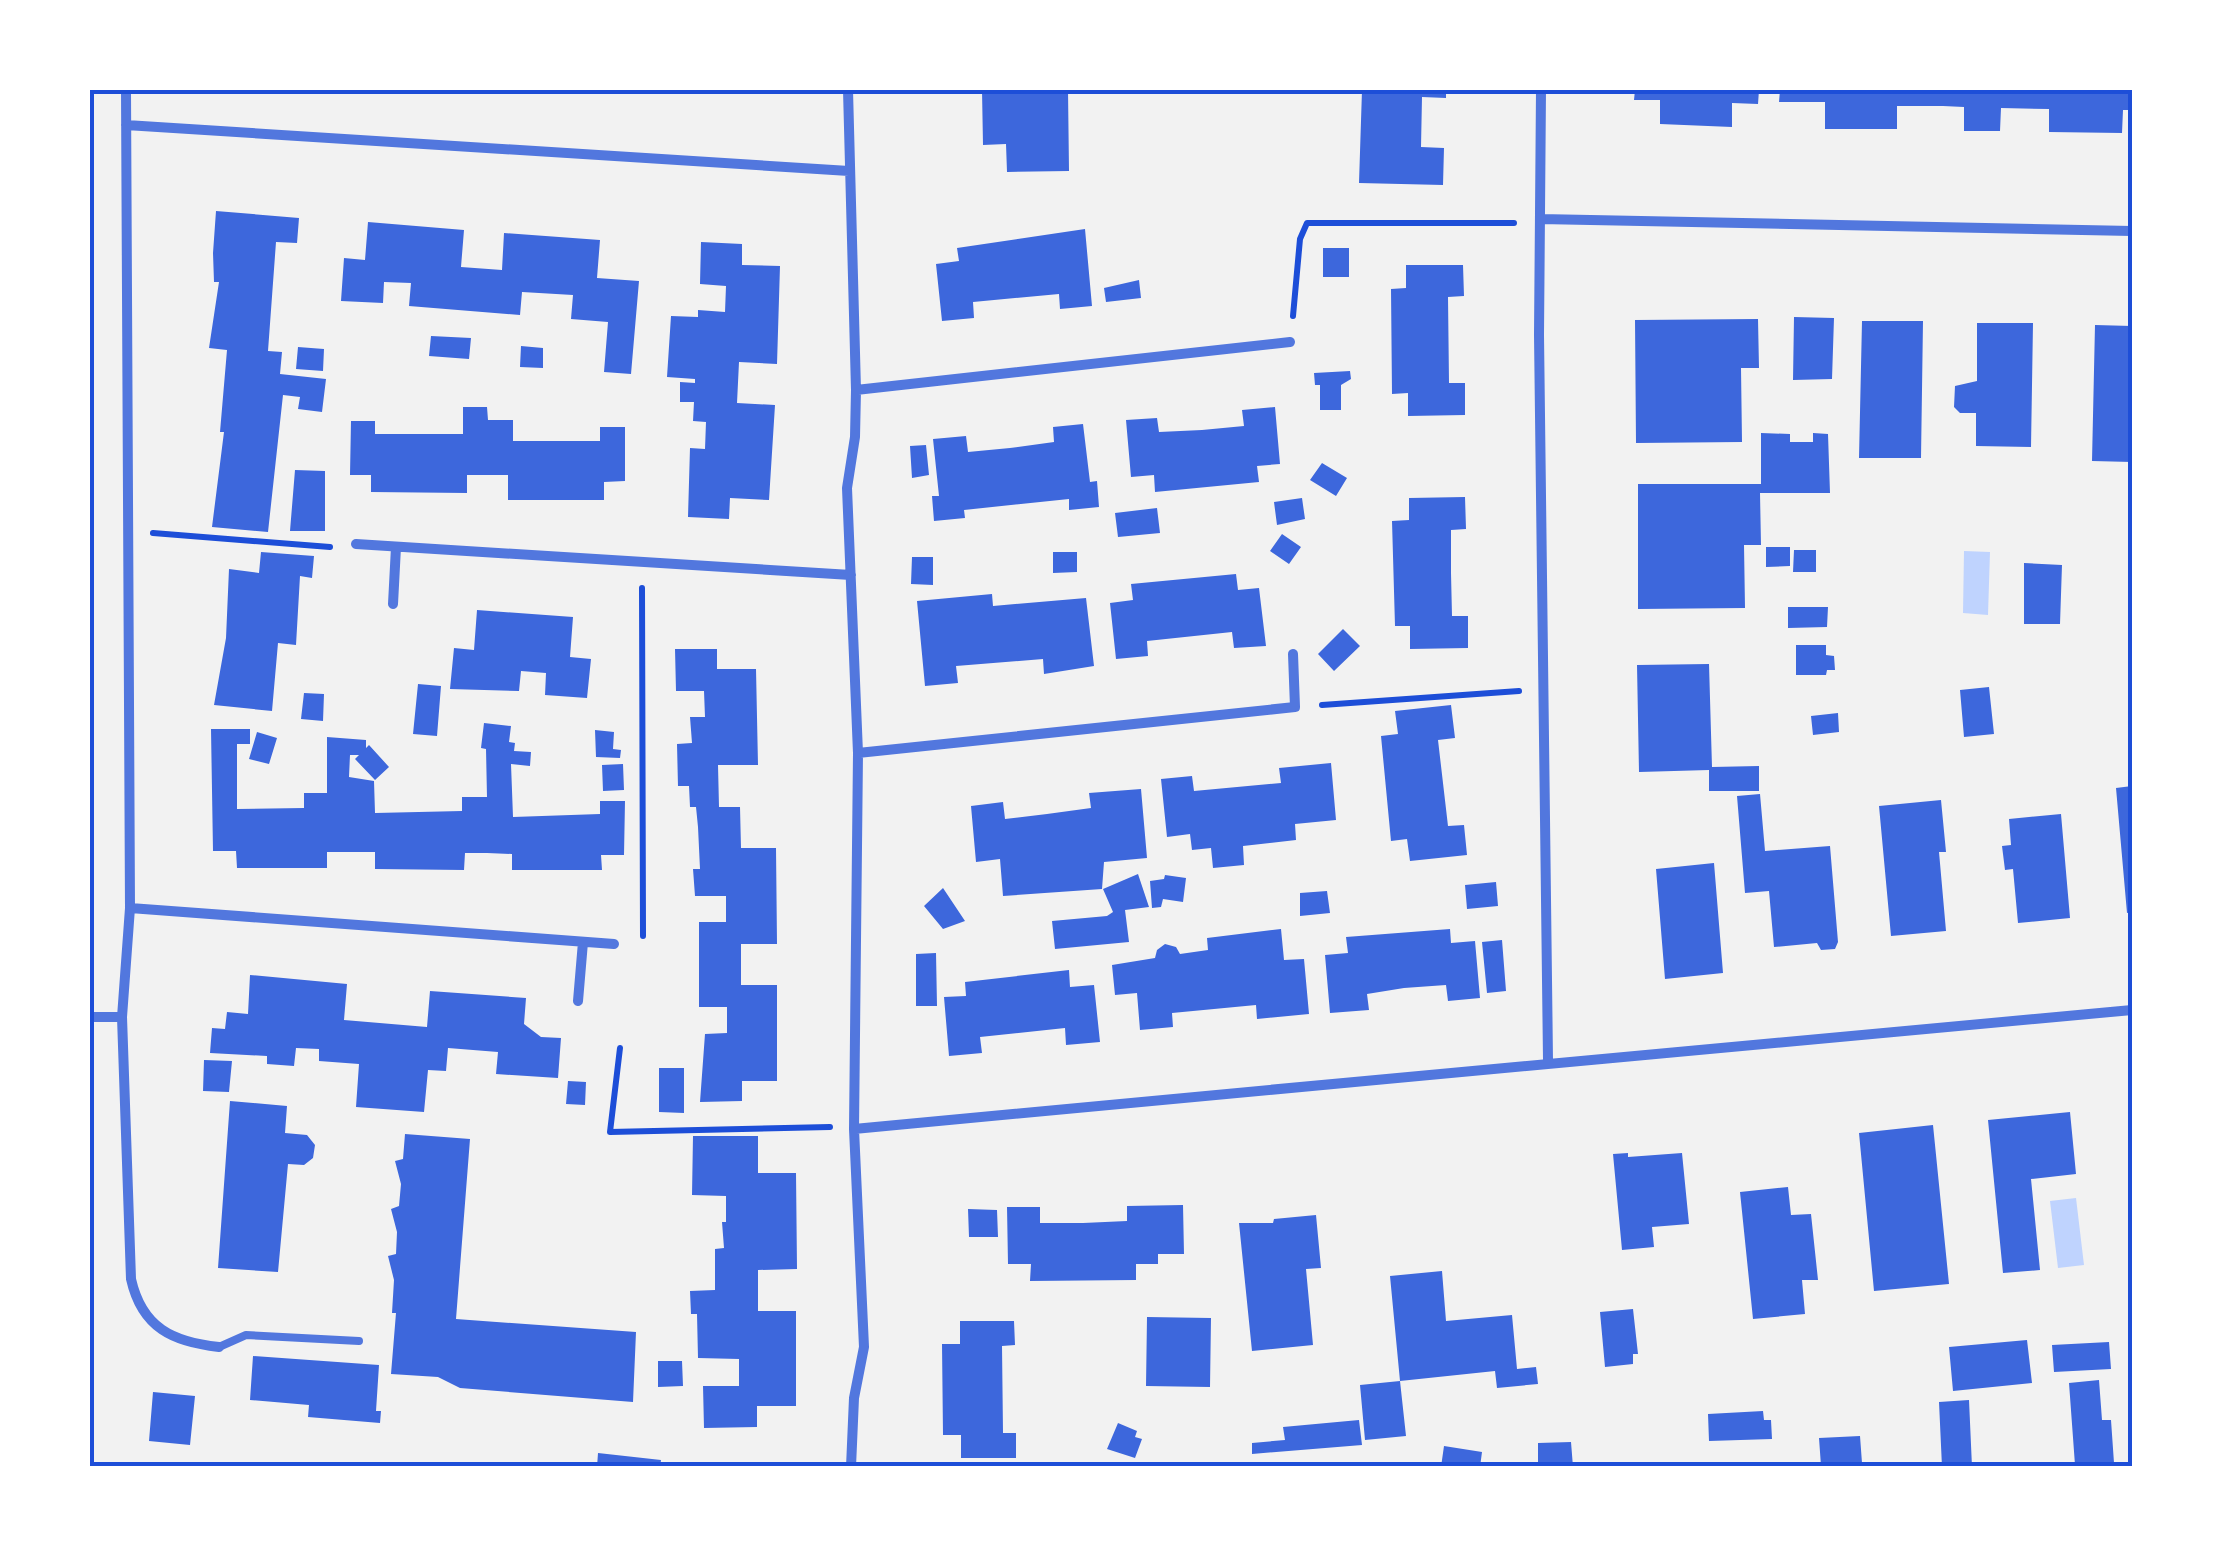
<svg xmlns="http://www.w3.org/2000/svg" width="2222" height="1557" viewBox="0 0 2222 1557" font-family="'Titillium Web',sans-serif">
<rect width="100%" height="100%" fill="#f2f2f2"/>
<!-- water -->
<path fill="#bfd3fe" d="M1964,551L1990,552L1988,615L1963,613Z
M2076,1198L2084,1265L2058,1268L2050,1201Z"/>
<!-- building -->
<path fill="#3d67dc" d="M982,90H1068L1069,171L1007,172L1006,144L983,145Z
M1362,90H1446V98L1422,97L1421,147L1444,148L1443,185L1359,183Z
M1635,90H1759L1758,104L1732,103V127L1660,124V100H1634Z
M1780,90H2132V110H2123L2122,133L2049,132V109L2001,108L2000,131H1964V107L1943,106H1897V129H1825V102H1779Z
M216,211L299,218L297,243L276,242L268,351L282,352L280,374L326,379L322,412L298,409L300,397L283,395L268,532L212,527L224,432H220L227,350L209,348L219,282H214L213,253Z
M368,222L464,230L461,267L502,270L504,233L600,240L597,278L639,281L631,374L604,372L608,322L571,319L573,295L522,292L520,315L409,306L411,283L384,282L383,303L341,301L344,258L365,260Z
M1085,229L1092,306L1060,309L1059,294L1015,298L973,302L974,318L942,321L936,264L959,261L957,248Z
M701,242L742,244V265L780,266L777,364L739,362L737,403L775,405L769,500L730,498L729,519L688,517L690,448L705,449L706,422L693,421L694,402H680V382L695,383V379L667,377L671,316L698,317V310L725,312L726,286L700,284Z
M1323,248H1349V277H1323Z
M1406,265H1463L1464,296L1448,297L1449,383H1465V415L1408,416V393L1392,394L1391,289L1406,288Z
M1139,280L1141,298L1106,302L1104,288Z
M1794,317L1834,318L1832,379L1793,380Z
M1758,319L1759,368H1741L1742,442L1636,443L1635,320Z
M1862,321H1923L1921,458H1859Z
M1977,323H2033L2031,447L1976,446V413H1960L1954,407L1955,386L1977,381Z
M2095,325L2132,326V462L2092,461Z
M431,336L471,338L469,359L429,356Z
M521,346L543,348V368L520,367Z
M298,347L324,349L323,371L296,369Z
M1350,371L1351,379L1341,385V410H1320V385H1315L1314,373Z
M463,407H487L488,420H513V441H600V427H625V481L604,482V500H508V475H467V493L371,492V475H350L351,421H375V434H463Z
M1275,407L1280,464L1257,466L1259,482L1155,492L1154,475L1131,477L1126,420L1157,418L1159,432L1202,430L1244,426L1242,410Z
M1083,424L1090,482L1097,481L1099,507L1069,510V499L964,510L965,518L934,521L932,496H939L933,439L966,436L968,452L1010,448L1054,442L1053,427Z
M1761,433L1790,434V442H1813V433L1828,434L1830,493H1760L1761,545H1744L1745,608L1638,609V484H1761Z
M926,445L929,475L912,478L910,446Z
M1322,463L1347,478L1336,496L1310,480Z
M295,470L325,471V531H290Z
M1465,497L1466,529L1451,530V573L1452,616H1468V648L1410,649V626H1395L1392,521L1409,520V498Z
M1302,498L1305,519L1277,525L1274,502Z
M1157,508L1160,533L1118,537L1115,513Z
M1282,534L1301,547L1289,564L1270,551Z
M1766,547H1790V566L1766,567Z
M1794,550H1816V572H1793Z
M261,552L314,556L312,578L300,576L296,645L278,643L272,711L214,705L226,638L229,569L259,573Z
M1053,552H1077V572L1053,573Z
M912,557H933V585L911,584Z
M2024,563L2062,565L2060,624H2024Z
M1236,574L1238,590L1259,588L1266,646L1234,648L1232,632L1147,641L1148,656L1116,659L1110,603L1133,600L1131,584Z
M992,594L993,606L1086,598L1094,666L1044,674L1043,659L956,666L958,683L925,686L917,601Z
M1788,607H1828L1827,627L1788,628Z
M477,610L573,617L570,657L591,659L587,698L545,695L546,673L521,671L519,691L450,689L454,648L474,650Z
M1343,629L1360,646L1334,671L1318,654Z
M1796,645H1826V655L1834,656L1835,670H1827L1826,675H1796Z
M675,649H717V669H756L758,765H718L719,807H740L741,848H776L777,944H741V985H777V1081H742V1101L700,1102L705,1034L727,1033V1007H699V922H726V896H695L693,869H700L698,827L696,807H690L689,786H678L677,744L692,743L690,717H705L704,691H676Z
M1709,664L1712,767L1759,766V791H1709V770L1639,772L1637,665Z
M418,684L441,686L437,736L413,734Z
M1989,687L1994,734L1964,737L1960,690Z
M304,693L324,694L323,721L301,719Z
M1451,705L1455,738L1438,740L1448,826L1464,825L1467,855L1410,861L1407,839L1391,841L1381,736L1398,734L1395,711Z
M1838,713L1839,732L1813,735L1811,716Z
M484,723L511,726L509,742L515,743L514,751L531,752L530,766L511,764L513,817L600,814V801H625L624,855H601L602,870H512V854L487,853H465L464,870L375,869V852H327V868H237L236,851H213L211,729H250V744H237V809L304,808V793H327V737L366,740V748L369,745L389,767L375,780L355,759L359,755H350L349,777L374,781L375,813L462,811V797H487L486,749L481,748Z
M595,730L614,732L613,749L621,750L620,758L596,757Z
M257,732L277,738L269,764L249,759Z
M1331,763L1336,820L1295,824L1296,840L1243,846L1244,865L1213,868L1211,848L1192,850L1190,834L1167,837L1161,779L1192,776L1194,791L1281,783L1279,768Z
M623,764L624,790L603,791L602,765Z
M2132,786V912L2127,913L2116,788Z
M1141,789L1147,858L1104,862L1102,889L1003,896L1000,859L976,862L971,806L1003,802L1005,819L1047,814L1091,808L1089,793Z
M1760,794L1765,851L1830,846L1838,942L1835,949L1821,950L1817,943L1774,947L1769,891L1745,893L1737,796Z
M1941,800L1946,852H1939L1946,931L1891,936L1879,806Z
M2061,814L2070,918L2018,923L2013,869L2005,870L2002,846L2011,845L2009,819Z
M1714,863L1723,973L1665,979L1656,869Z
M1138,874L1149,907L1125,910L1129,942L1055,949L1052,921L1107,916L1113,912L1103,889Z
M1165,875L1186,878L1183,902L1163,899L1161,907L1152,908L1150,881L1164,879Z
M1496,882L1498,906L1467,909L1465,885Z
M943,888L965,921L943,929L924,906Z
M1327,891L1330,913L1300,916V893Z
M1281,929L1284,960L1304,959L1309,1014L1257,1019L1256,1005L1172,1013L1173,1027L1140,1030L1137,993L1115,995L1112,965L1155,958L1157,950L1165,944L1176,947L1180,954L1208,950L1207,938Z
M1450,929L1451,943L1475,941L1480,998L1448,1001L1446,985L1404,988L1367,994L1369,1010L1330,1013L1325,955L1348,953L1346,937Z
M1502,940L1506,991L1487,993L1482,942Z
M936,953L937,1006H916V954Z
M1069,970L1070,987L1094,985L1100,1042L1066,1045L1065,1028L980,1037L982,1053L949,1056L944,997L966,996L965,982Z
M250,975L347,984L344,1020L427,1027L430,991L526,998L524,1024L541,1037L561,1038L558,1078L496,1074L498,1052L448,1048L446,1071L428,1070L424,1112L356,1107L359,1064L319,1061V1049L296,1048L294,1066L267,1064V1056L210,1053L212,1028L225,1029L227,1012L248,1014Z
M204,1060L232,1061L229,1092L203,1091Z
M659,1068H684V1113L659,1112Z
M568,1081L586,1082L585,1105L566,1104Z
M230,1101L287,1106L285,1133L307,1135L315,1145L313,1158L304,1165L288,1164L278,1272L218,1268Z
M2070,1112L2076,1174L2031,1179L2040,1270L2003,1273L1988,1120Z
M1933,1125L1949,1284L1874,1291L1859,1133Z
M405,1134L470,1139L456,1319L636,1332L633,1402L460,1388L438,1377L391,1374L396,1313H392L394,1280L388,1256L396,1254L397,1232L391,1209L399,1206L401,1184L395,1161L403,1159Z
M693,1136H758V1173H796L797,1269L758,1270V1311H796V1406H757V1427L704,1428L703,1386H739V1359L698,1358L697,1314H691L690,1291L715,1290V1249L724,1248L722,1222H726V1196L692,1195Z
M1628,1153V1157L1682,1153L1689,1224L1652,1227L1654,1247L1622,1250L1613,1154Z
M1788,1187L1791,1215L1811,1214L1818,1280H1802L1805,1314L1753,1319L1740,1192Z
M1183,1205L1184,1254H1158V1264H1136V1280L1030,1281L1031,1264H1008L1007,1207H1040V1223H1083L1127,1221V1206Z
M968,1209L997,1210L998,1237H969Z
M1316,1215L1321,1268L1306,1269L1313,1345L1252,1351L1239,1223H1273L1274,1219Z
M1442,1271L1446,1321L1512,1315L1517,1369L1536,1367L1538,1384L1497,1388L1495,1371L1400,1381L1390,1276Z
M1633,1309L1638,1354H1633V1364L1605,1367L1600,1312Z
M1147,1317L1211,1318L1210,1387L1146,1386Z
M960,1321H1014L1015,1345L1002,1346L1003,1433H1016V1458H961V1435H943L942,1344H960Z
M2027,1340L2032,1383L1953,1391L1949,1347Z
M2109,1342L2111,1369L2054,1372L2052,1345Z
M253,1356L379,1365L376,1411H381L380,1423L308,1417L309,1405L250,1400Z
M658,1361H682L683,1386L658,1387Z
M2099,1380L2102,1420H2111L2114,1463L2075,1465L2069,1383Z
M1400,1381L1406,1436L1365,1440L1360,1385Z
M153,1392L195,1396L190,1445L149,1441Z
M1969,1400L1972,1467H1942L1939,1402Z
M1763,1411L1764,1420H1771L1772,1439L1709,1441L1708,1414Z
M1359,1420L1362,1445L1252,1454V1443L1285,1440L1283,1427Z
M1118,1423L1137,1431L1135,1437L1142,1439L1135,1458L1107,1449Z
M1860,1436L1862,1463L1821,1466L1819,1438Z
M1571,1442L1573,1467H1538V1443Z
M1444,1446L1482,1452L1480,1467H1441Z
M598,1453L661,1460L660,1467H597Z"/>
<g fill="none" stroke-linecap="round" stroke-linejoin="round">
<!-- path -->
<path stroke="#1d4ed8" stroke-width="6" d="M1293,316L1300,239L1307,223H1514
M153,533L330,547
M642,588L643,936
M1322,705L1519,691
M620,1048L610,1132L830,1127"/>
<!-- service -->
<path stroke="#5277de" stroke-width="8" d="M219,1347L246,1335L359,1341"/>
<!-- minor -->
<path stroke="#5277de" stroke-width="10" d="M126,90L130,908L122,1017L131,1279C142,1328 173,1342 219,1347
M848,90L856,390L855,437L847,488L858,753L854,1129L864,1347L854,1398L851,1467
M1541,90L1539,335L1548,1060
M126,125L849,171
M1540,219L2132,231
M856,390L1290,342
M356,544L851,575
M393,604L396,547
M858,753L1295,707L1293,654
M130,908L614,944
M578,1001L583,942
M90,1017H122
M854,1129C1280,1090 1706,1047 2132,1010"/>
</g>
<!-- border -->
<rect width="2222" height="1557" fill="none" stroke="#ffffff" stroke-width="185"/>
<rect x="92" y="92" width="2038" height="1372" fill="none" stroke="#1d4ed8" stroke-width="4"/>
</svg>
